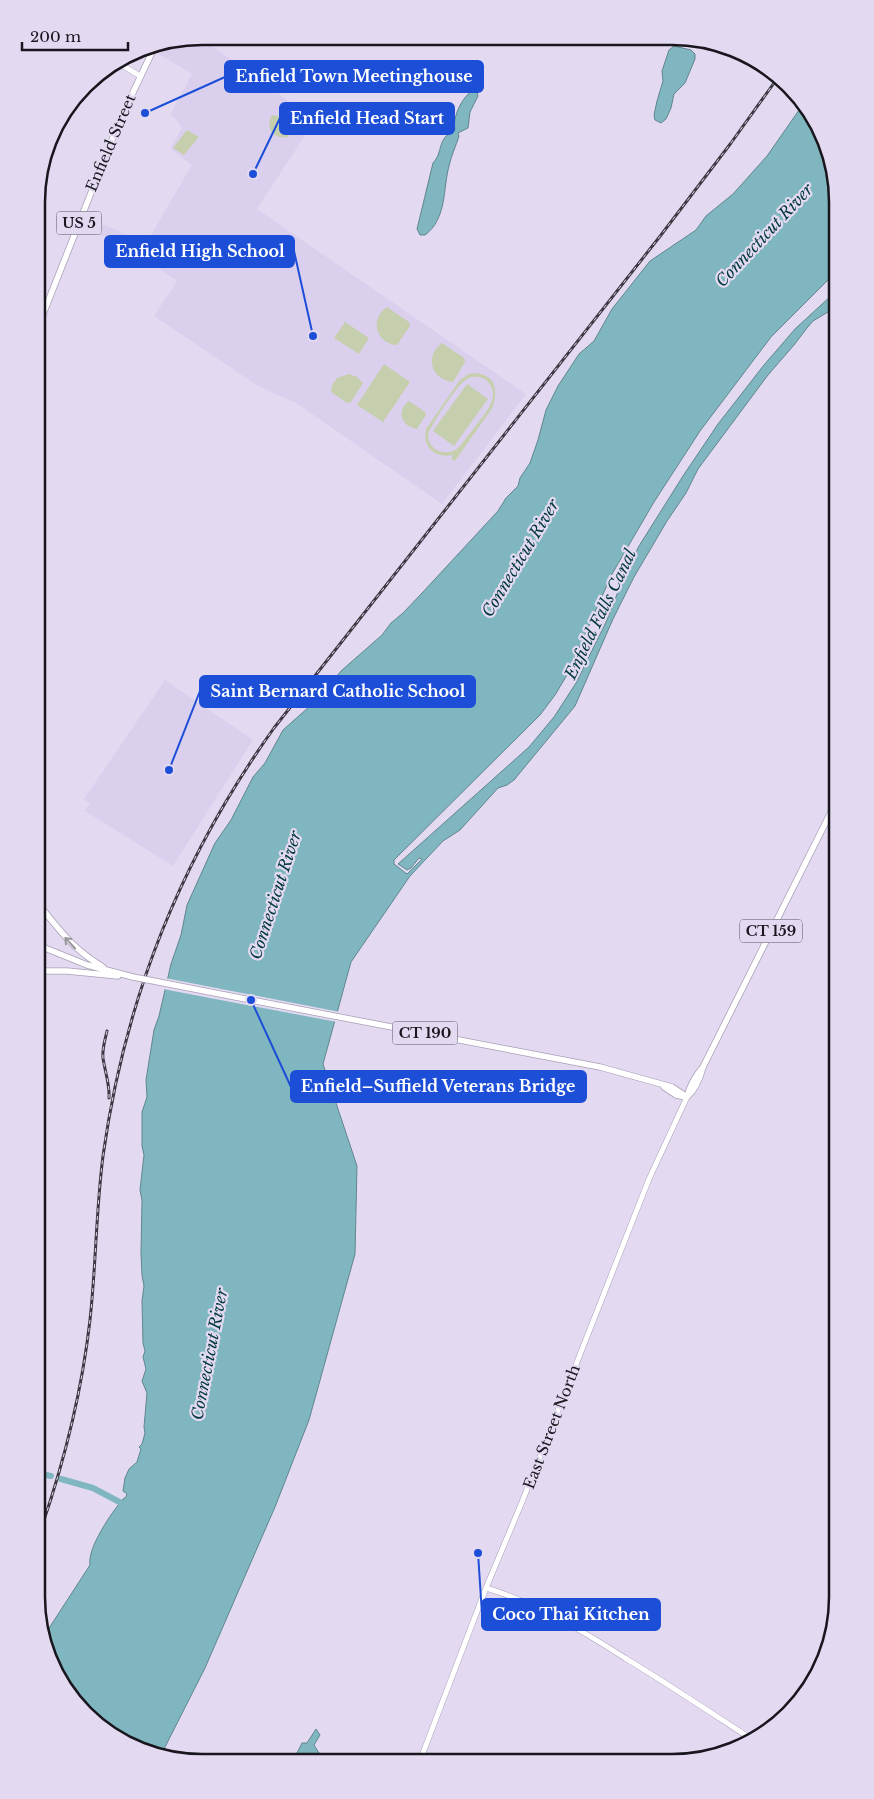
<svg xmlns="http://www.w3.org/2000/svg" width="874" height="1799" viewBox="0 0 874 1799" font-family="'Libre Baskerville',serif">
<rect width="100%" height="100%" fill="#e3daf2"/>
<!-- built -->
<path fill="#dbcfee" d="M200,37L315,120L257,209L526,394L442,504L296,403L258,386L154,316L177,281L126,246L88,230L91,220L117,230L145,245L192,165L170,149L182,128L176,119L170,115L192,74L155,52L159,45Z
M165,680L253,740L173,866L85,811L90,804L84,799Z"/>
<!-- green -->
<path fill="#c6cfad" fill-rule="evenodd" d="M272,115L290,119L292,122L288,137C274,140 264,128 272,115Z
M187,130L199,137L184,155L173,148Z
M387,307L409,322L410,326L397,345C376,344 369,319 387,307Z
M345,322L369,338L359,354L334,338Z
M442,343L464,358L465,362L453,382C431,380 424,356 442,343Z
M384,364L410,382L383,422L357,405Z
M475,373C498,376 497,391 493,407L455,461L451,459L453,455C435,459 422,447 426,429L460,380L469,374ZM471,377C478,376 484,377 489,383C493,388 494,395 492,401C488,412 469,434 461,445C451,458 428,453 428,435C429,427 457,386 464,381C467,379 468,378 471,377Z
M349,374L357,377L363,383L351,402L347,403L331,392L332,385L337,378Z
M467,384L488,399L454,446L433,431Z
M409,401L425,412L426,415L417,429C401,427 396,410 409,401Z"/>
<!-- water -->
<path fill="#7fb6bf" stroke="#60868f" d="M674,46L691,50L695,54V59L685,83L674,94L671,108L666,119L661,123L655,120L654,115L657,101L663,81L662,71L669,50Z
M476,88L478,96L470,112L468,128L458,133L459,136C456,146 451,156 449,166C443,188 447,219 425,235H420L417,229L433,163C444,151 436,139 455,130C452,116 463,95 476,88Z
M804,103L810,110L832,159V276L771,337L700,431L654,502L612,574L567,675L555,695L540,715L394,860V864L407,874L422,859L419,858L411,868L407,870L398,864L529,747L554,717L576,683L606,622L625,574L639,546L683,476L718,424L764,365L795,329L833,294V309L813,321L807,328L794,345L768,375L698,469L686,493L667,521L634,577L613,619L575,706L514,780L507,785L498,788L460,830L443,841L410,876L351,962L323,1064L357,1166L355,1254L309,1420L275,1507L205,1668L161,1755L92,1721L59,1680L42,1639L90,1565C87,1548 112,1512 123,1499L126,1497L127,1494L123,1491L125,1478L129,1469L137,1462L141,1449L139,1447L142,1444L145,1433L144,1427L147,1393L142,1381L146,1369L143,1357L145,1351L143,1343L142,1301L144,1286L142,1275L141,1253L142,1200L140,1190L144,1155L142,1146V1112L147,1097L146,1080L154,1030L159,1016L171,964L181,935L187,905L215,843L231,820L253,777L265,763L283,730L319,698L341,671L382,635L391,623L403,613L423,592L498,511L506,498L518,486L520,478L530,463L538,440L546,410L558,386L579,354L594,341L612,309L650,261L696,230L706,216L733,194L767,156Z
M316,1729L320,1735L314,1745L319,1753L317,1759H294L302,1743H307Z"/>
<!-- pier -->
<path fill="#e3daf2" d="M165,978L340,1012L337,1022L163,989Z"/>
<g fill="none" stroke-linecap="round" stroke-linejoin="round">
<!-- river -->
<path stroke="#7fb6bf" stroke-width="6" d="M41,1474L51,1476
M61,1479L93,1488L127,1506"/>
<!-- secondary casing -->
<g stroke="#a89fb6" stroke-width="6">
<path id="secondary" d="M117,62L140,76
M486,1588C534,1602 583,1631 625,1658C668,1684 710,1712 753,1740
M421,1758L486,1588L522,1502L649,1179L687,1097"/>
</g>
<!-- primary casing -->
<g stroke="#a89fb6" stroke-width="7">
<path id="primary" d="M38,327L119,122L155,46
M40,906C60,931 74,950 103,967
M40,946L87,965L133,977
M40,971H67L118,976
M256,1001L600,1067L672,1087L687,1097
M664,1087L676,1095L685,1097
M687,1097C690,1085 695,1076 703,1067L834,806
M687,1097C696,1089 700,1079 703,1067"/>
</g>
<!-- secondary -->
<use href="#secondary" stroke="#fff" stroke-width="5"/>
<!-- primary -->
<use href="#primary" stroke="#fff" stroke-width="5.5"/>
<!-- rail casing -->
<g stroke="#3d3943" stroke-width="3">
<path id="rail" d="M107,1031C105,1040 102,1049 103,1058C105,1072 110,1085 109,1098
M42,1526C65,1459 82,1390 90,1320C96,1266 96,1210 103,1156C125,998 181,858 274,728L661,235L731,143L779,76"/>
</g>
<!-- rail -->
<use href="#rail" stroke="#e3daf2" stroke-width="1" stroke-dasharray="4" stroke-linecap="butt"/>
<!-- primary-bridge casing -->
<g stroke="#a89fb6" stroke-width="7" stroke-linecap="butt">
<path id="primary-bridge" d="M133,977L256,1001"/>
</g>
<!-- primary-bridge -->
<use href="#primary-bridge" stroke="#fff" stroke-width="5.5"/>
</g>
<!-- one-way arrows -->
<defs><path id="oneway-shaft" d="M-6 0H5M1.5-3L5.5 0L1.5 3" fill="none" stroke-width="1.6" stroke-linecap="round" stroke-linejoin="round" transform="scale(1.25)"/></defs>
<use stroke="#98969a" href="#oneway-shaft" transform="translate(70 943) rotate(-133)"/>
<g text-anchor="middle" stroke-width="4.5" stroke-linejoin="round" paint-order="stroke">
<!-- shield labels -->
<g fill="#e3daf2" stroke="#56515e" stroke-width="1">
<rect x="56.5" y="211.5" width="45" height="23" rx="4"/>
<rect x="740" y="919.5" width="62" height="23" rx="4"/>
<rect x="392.5" y="1021.5" width="65" height="23" rx="4"/>
</g>
<g font-size="14" font-weight="bold" fill="#19161e">
<text x="79" y="228">US 5</text>
<text x="771" y="936">CT 159</text>
<text x="425" y="1038">CT 190</text>
</g>
<!-- street labels -->
<g font-size="15" fill="#19161e" stroke="#e3daf2">
<text transform="translate(111 143) rotate(-67)" y="5">Enfield Street</text>
<text transform="translate(552 1427) rotate(-69)" y="5">East Street North</text>
</g>
<!-- water labels -->
<g font-size="16" font-style="italic" fill="#01383f" stroke="#e3daf2">
<text transform="translate(764 235) rotate(-47)" y="6">Connecticut River</text>
<text transform="translate(520 558) rotate(-59)" y="6">Connecticut River</text>
<text transform="translate(600 614) rotate(-64)" y="6">Enfield Falls Canal</text>
<text transform="translate(275 895) rotate(-72)" y="6">Connecticut River</text>
<text transform="translate(209 1354) rotate(-79)" y="6">Connecticut River</text>
</g>
</g>
<!-- crop -->
<path d="M0 0H874V1799H0ZM202 45H672A157 157 0 0 1 829 202V1597A157 157 0 0 1 672 1754H202A157 157 0 0 1 45 1597V202A157 157 0 0 1 202 45Z" fill="#e3daf2" fill-rule="evenodd"/>
<path fill="none" stroke="#19161e" stroke-width="2.5" d="M202 45H672A157 157 0 0 1 829 202V1597A157 157 0 0 1 672 1754H202A157 157 0 0 1 45 1597V202A157 157 0 0 1 202 45Z"/>
<!-- callouts -->
<path fill="none" stroke="#1d4ed8" stroke-width="2" d="M145 113L225 77M253 174L280 118M313 336L294 251M169 770L200 691M251 1000L291 1087M478 1553L482 1614"/>
<g fill="#1d4ed8" stroke="#e3daf2" stroke-width="2">
<circle cx="145" cy="113" r="5"/>
<circle cx="253" cy="174" r="5"/>
<circle cx="313" cy="336" r="5"/>
<circle cx="169" cy="770" r="5"/>
<circle cx="251" cy="1000" r="5"/>
<circle cx="478" cy="1553" r="5"/>
</g>
<g fill="#1d4ed8" stroke="#1d4ed8" stroke-width="2">
<rect x="225" y="61" width="258" height="31" rx="5"/>
<rect x="280" y="103" width="174" height="31" rx="5"/>
<rect x="105" y="236" width="189" height="31" rx="5"/>
<rect x="200" y="676" width="275" height="31" rx="5"/>
<rect x="291" y="1071" width="295" height="31" rx="5"/>
<rect x="482" y="1599" width="178" height="31" rx="5"/>
</g>
<g font-size="16" text-anchor="middle" font-weight="bold" fill="#fff">
<text x="354" y="82">Enfield Town Meetinghouse</text>
<text x="367" y="124">Enfield Head Start</text>
<text x="200" y="257">Enfield High School</text>
<text x="338" y="697">Saint Bernard Catholic School</text>
<text x="438" y="1092">Enfield–Suffield Veterans Bridge</text>
<text x="571" y="1620">Coco Thai Kitchen</text>
</g>
<!-- scale -->
<path d="M22 42v8h106v-8" fill="none" stroke="#19161e" stroke-width="2.5"/>
<text x="30" y="42" font-size="15" fill="#19161e" stroke="#e3daf2" stroke-width="4" paint-order="stroke">200 m</text>
</svg>
